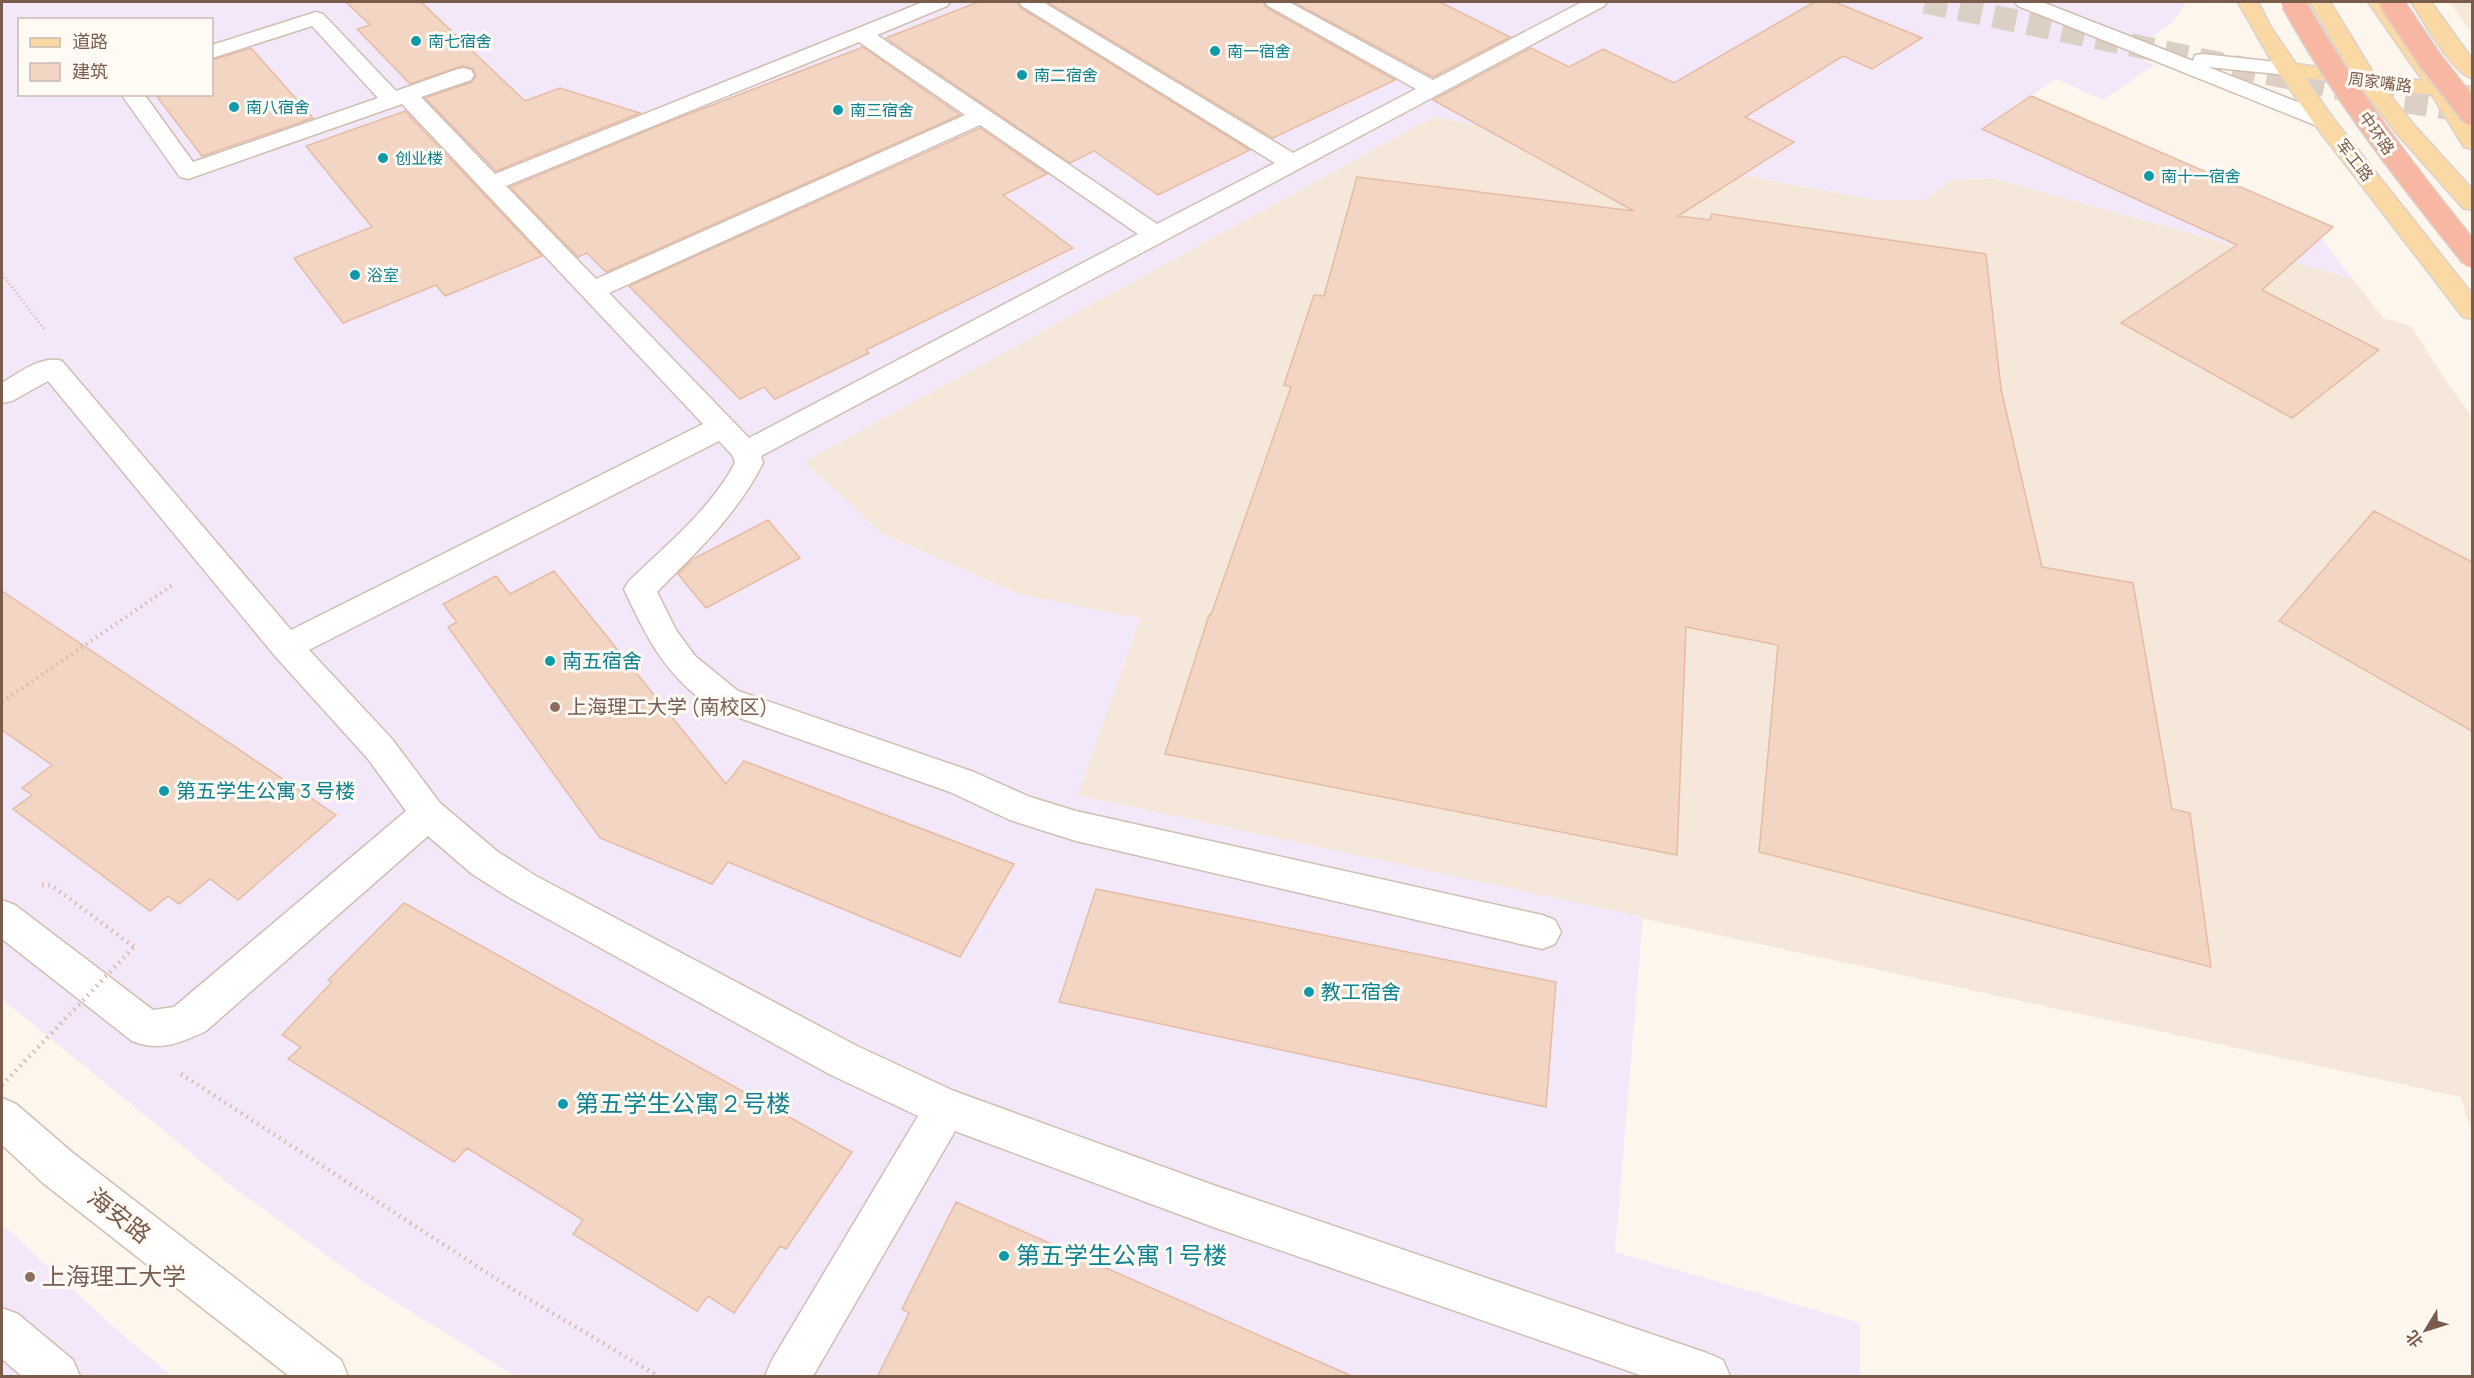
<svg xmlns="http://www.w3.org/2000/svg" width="2474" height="1378" viewBox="0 0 2474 1378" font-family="Manrope,'Noto Sans SC',sans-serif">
<rect width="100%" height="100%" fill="#fdf6ec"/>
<!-- residential -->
<path fill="#f5e8da" d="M2450,2H2472V34Z
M1433,117L1876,200H1925L1951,180L1993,178L2353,279L2383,318L2411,326L2446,381L2472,417V1134L2461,1097L1077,795L1140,619L1021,595L883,534L804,462Z"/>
<!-- education -->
<path fill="#f3e8fa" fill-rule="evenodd" d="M2,2H2184L2185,4L2173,22L2128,54L2154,65L2103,100L2056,79L2031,96L2332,227L2321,238L2353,279L1993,178L1951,180L1925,200H1876L1433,117L804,462L883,534L1021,595L1140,618L1078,795L1643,917L1615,1252L1860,1323V1376H515L365,1283L233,1187L2,999ZM20,20H212V94H20Z
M2,1224L117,1330L172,1376H2Z"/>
<!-- building -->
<path fill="#f3d5c3" stroke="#e6bba3" stroke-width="1.5" d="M346,2H421L525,101L560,88L640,113L496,171L425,98L472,82L476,76L473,69L462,66L410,84L357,29L370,25Z
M978,2H1017L1021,8L1250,150L1158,195L1094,151L1070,163L886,38Z
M1047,2H1263L1267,8L1395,80L1273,138Z
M1293,2H1440L1510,37L1433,77Z
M1814,2H1835L1922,38L1872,69L1843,56L1745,117L1794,142L1678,216L1710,220L1712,214L1986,254L2001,389L2042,567L2133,583L2172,809L2190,813L2211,967L1759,852L1778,645L1686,627L1677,855L1165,754L1209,615H1211L1291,387L1284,385L1314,295L1324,296L1357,177L1634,211L1433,100L1531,48L1569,67L1603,49L1674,83Z
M863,47L960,115L606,272L587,253L578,257L510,187L668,122Z
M251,48L313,118L202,156L155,94H212V60Z
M2031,96L2333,227L2262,290L2379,350L2292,418L2121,323L2237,245L1982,129Z
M405,111L542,256L445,296L436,285L343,323L294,258L372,227L306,146Z
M980,128L1047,174L1003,195L1073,248L866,350L869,353L775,399L764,387L740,399L629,286Z
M2374,511L2472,562V731L2279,621Z
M768,520L800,558L706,608L678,574L693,559Z
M554,571L726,784L744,761L1014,864L960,957L728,862L712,884L600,838L448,627L457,622L443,604L496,576L510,594Z
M2,591L222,738L336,815L238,900L210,879L179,904L168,896L150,911L13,809L32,795L22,788L52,765L2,730Z
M1096,889L1556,982L1546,1107L1059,1002Z
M404,903L852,1152L786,1249L780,1246L734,1313L708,1296L697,1311L573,1234L583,1220L467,1148L454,1162L288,1059L301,1047L282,1035L332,982L328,980Z
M956,1202L1354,1377H877L909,1313L902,1309Z"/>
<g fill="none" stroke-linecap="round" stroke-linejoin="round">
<!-- major-tunnel -->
<path stroke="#dcd0c4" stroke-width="23" stroke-dasharray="23 12" stroke-linecap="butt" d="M1925,2L2395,100L2472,112"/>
<!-- minor casing -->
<g stroke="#d1beb0" stroke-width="3">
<path id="minor" d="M923,2H950L947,6L877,35L1157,224L1275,163L1022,6L1019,2H1043L1293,153L1416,89L1268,6L1265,2H1289L1433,80L1582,2H1607L1604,6L761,456L763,463C737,515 697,551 657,592L676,630L695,656L738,691L974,772L1030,797L1076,811L1542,915L1555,920L1561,932L1555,944L1542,949L1076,841L1010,820L950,792L714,709C665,675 649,642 624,589L629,581C667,544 710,510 735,463L733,456L719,441L309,650L392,739L440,803L498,852L536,876L857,1046L954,1091L1216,1186L1707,1353L1723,1360L1730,1376H1643L1216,1228L955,1131L813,1376H765L772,1360L918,1116L829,1074L510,898L472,874L428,836L206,1031C181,1043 159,1052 132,1041L2,939V900L15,905L153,1010L174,1007L406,811L368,759L275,656L48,381L12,401L2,403V383C19,373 41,355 62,361L291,630L703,424L402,104L188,179L180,177L121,94H144L193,162L378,98L312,26L212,58V45L316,12L323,14L396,91L455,70L463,68L471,70L474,75L471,80L421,97L495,174ZM859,42L965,115L596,279L506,186ZM980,125L1138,234L749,438L609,293Z
M2015,2H2042L2193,61L2195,55L2203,54L2295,64L2298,69L2295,74L2287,75L2208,67L2331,115L2334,120L2331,125L2323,127L2315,125L2018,6Z
M2,1098L16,1104L73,1153L341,1360L348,1376H289L43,1183L2,1145Z
M2,1308L18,1314L73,1360L80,1376H22L2,1359Z"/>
</g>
<!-- major casing -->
<g stroke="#dad1cd" stroke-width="3">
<path id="major" d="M2238,2H2258L2270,26L2296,64L2350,71L2310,2H2330L2374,74L2423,81L2368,2H2388L2447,84L2472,87V101L2456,98L2472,124V149L2464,147L2432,95L2385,89L2414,125L2472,189V210L2463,208L2398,135L2359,85L2306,78L2331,116L2472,294V319L2463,317L2315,125L2276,69Z
M2411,2H2431L2472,59V78C2453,74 2423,20 2411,2Z"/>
</g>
<!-- path-far2 -->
<path stroke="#d9b8a5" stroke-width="3" stroke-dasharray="1 3" stroke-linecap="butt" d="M2,274L45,330"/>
<!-- path-far1 -->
<path stroke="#d9b8a5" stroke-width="4" stroke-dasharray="1.5 4.5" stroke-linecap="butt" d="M2,702L174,584"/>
<!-- path -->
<path stroke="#d9b8a5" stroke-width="4.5" stroke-dasharray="1.5 5" stroke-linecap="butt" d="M42,885H51L134,947
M181,1074L512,1289L658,1376"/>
<!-- minor -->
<use href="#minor" fill="#fff" fill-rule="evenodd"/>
<!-- major -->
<use href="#major" fill="#fbd9a5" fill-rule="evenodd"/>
<!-- highway-bridge casing -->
<g stroke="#dad1cd" stroke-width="26" stroke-linecap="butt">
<path id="highway-bridge" d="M2293,2C2343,93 2407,175 2472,256
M2391,2L2430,60L2472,114"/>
</g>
<!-- path-bridge -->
<path stroke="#d9b8a5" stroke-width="4.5" stroke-dasharray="1.5 5" stroke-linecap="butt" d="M2,1085L134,947"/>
<!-- highway-bridge -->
<use href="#highway-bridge" stroke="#f7b7a3" stroke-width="23"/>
</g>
<!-- markers -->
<g fill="#0f9aa8" stroke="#fffaf3" stroke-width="2">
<circle cx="416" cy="41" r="6"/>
<circle cx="1215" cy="51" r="6"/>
<circle cx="1022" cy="75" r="6"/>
<circle cx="234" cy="107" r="6"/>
<circle cx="838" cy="110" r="6"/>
<circle cx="383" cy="158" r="6"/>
<circle cx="2149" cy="176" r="6"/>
<circle cx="355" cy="275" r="6"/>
<circle cx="550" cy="661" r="6"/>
<circle cx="164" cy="791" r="6"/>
<circle cx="1309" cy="992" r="6"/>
<circle cx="563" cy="1104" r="6"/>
<circle cx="1004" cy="1256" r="6"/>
</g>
<g fill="#8d6e63" stroke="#fffaf3" stroke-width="2">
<circle cx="555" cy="707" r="6"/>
<circle cx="30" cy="1277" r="6"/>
</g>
<g text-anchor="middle" stroke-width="6" stroke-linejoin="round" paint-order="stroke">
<!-- far-culture labels -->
<g font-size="16" fill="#0d838f" stroke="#fffaf3" text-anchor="start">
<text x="428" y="47">南七宿舍</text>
<text x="1227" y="57">南一宿舍</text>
<text x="1034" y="81">南二宿舍</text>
<text x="246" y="113">南八宿舍</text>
<text x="850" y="116">南三宿舍</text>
<text x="395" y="164">创业楼</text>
<text x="2161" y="182">南十一宿舍</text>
<text x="367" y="281">浴室</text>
</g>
<!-- far-street labels -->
<g font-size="16" fill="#7a5c4d" stroke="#fffaf3">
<text transform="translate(2380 82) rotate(7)" y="6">周家嘴路</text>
<text transform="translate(2377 133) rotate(55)" y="6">中环路</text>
<text transform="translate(2355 160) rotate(52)" y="6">军工路</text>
</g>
<!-- culture labels -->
<g font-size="20" fill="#0d838f" stroke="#fffaf3" text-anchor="start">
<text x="562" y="668">南五宿舍</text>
<text x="176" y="798">第五学生公寓 3 号楼</text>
<text x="1321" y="999">教工宿舍</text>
</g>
<!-- education labels -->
<g font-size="20" fill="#785e54" stroke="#fffaf3" text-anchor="start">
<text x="567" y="714">上海理工大学 (南校区)</text>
</g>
<!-- near-culture labels -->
<g font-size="24" fill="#0d838f" stroke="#fffaf3" text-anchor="start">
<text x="575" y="1112">第五学生公寓 2 号楼</text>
<text x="1016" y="1264">第五学生公寓 1 号楼</text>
</g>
<!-- near-street labels -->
<g font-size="24" fill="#7a5c4d" stroke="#fffaf3">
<text transform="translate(119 1216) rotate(38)" y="8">海安路</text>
</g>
<!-- near-education labels -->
<g font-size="24" fill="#785e54" stroke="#fffaf3" text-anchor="start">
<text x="42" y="1285">上海理工大学</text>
</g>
</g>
<!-- border -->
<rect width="2474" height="1378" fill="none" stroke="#7a5c4d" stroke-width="6"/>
<!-- legend -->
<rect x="18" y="18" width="195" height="78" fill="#fffaf3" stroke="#cabbb1" stroke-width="1.5"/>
<rect x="30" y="38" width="30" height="9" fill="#fbd9a5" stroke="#cabbb1" stroke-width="1.5"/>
<text x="72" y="48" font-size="18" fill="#7a5c4d">道路</text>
<rect x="30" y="63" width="30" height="18" fill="#f3d5c3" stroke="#cabbb1" stroke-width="1.5"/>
<text x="72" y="78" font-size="18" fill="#7a5c4d">建筑</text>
<!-- north arrow -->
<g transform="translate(2426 1330) rotate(232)" stroke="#fffaf3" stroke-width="4.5" paint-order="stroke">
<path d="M0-4.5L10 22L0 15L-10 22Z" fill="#7a5c4d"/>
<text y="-9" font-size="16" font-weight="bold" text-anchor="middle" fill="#7a5c4d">北</text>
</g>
</svg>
